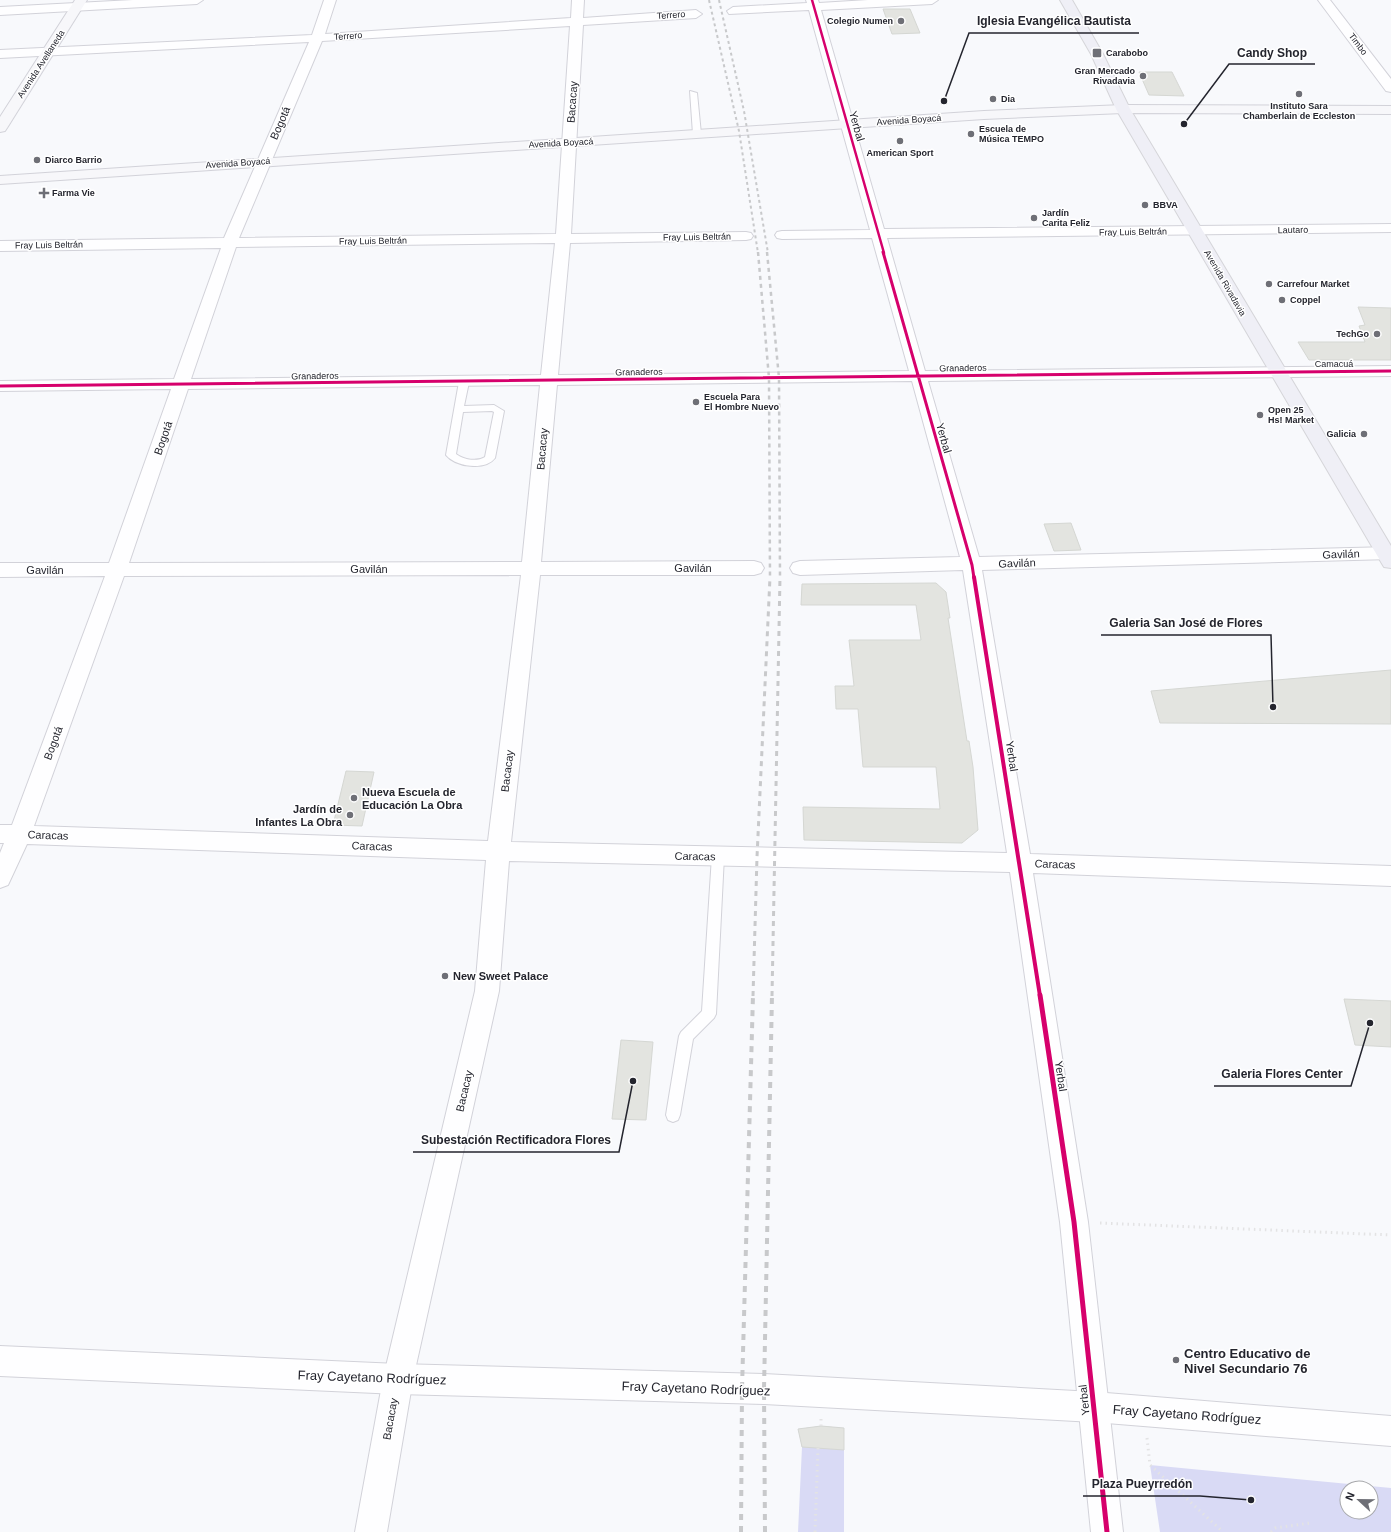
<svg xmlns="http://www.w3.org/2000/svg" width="1391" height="1532" viewBox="0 0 1391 1532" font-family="Helvetica,sans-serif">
<rect width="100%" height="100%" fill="#f8f9fc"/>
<!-- green -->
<path fill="#d9daf5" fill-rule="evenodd" d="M821,1426L844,1428V1532H798L802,1447L798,1429Z
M1150,1465L1391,1488V1532H1160ZM1347,1488H1371V1512H1347Z"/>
<!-- building -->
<path fill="#e3e4e0" stroke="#d5d7d3" d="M883,9H910L920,33L892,34Z
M1139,72H1172L1184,96L1149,95Z
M1358,307L1391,308V360H1309L1298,342H1365L1359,326L1365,325Z
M1071,523L1081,550L1054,551L1044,524Z
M936,583L946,592L950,618H948L967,741H969L973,767L978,830L962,843L804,840L803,807L940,809L936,767H863L858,709H836L835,686H854L849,640H921L916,605H801L802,584Z
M1391,670V724L1160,723L1151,691Z
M346,771L374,772L362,826L333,825Z
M1344,999L1391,1001V1047L1355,1045Z
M621,1040L653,1042L646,1120L612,1119Z
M821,1426L844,1428V1450L802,1447L798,1429Z"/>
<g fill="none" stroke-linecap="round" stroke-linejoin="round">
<!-- service casing -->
<g stroke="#d2d2d9" stroke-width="2">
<path id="service" d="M690,91L697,93L701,134L697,136L693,134Z
M464,379L469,382L464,406L494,405L504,411L495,458C485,471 456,467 446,455L459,382ZM492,411L494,412L485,457C477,462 464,460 456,454L463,412Z
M718,851L722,852L724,856L716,1014L714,1018L693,1039L680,1115L678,1120L673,1122L668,1120L666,1115L679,1036L681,1032L702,1011L712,856L714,852Z"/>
</g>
<!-- minor casing -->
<g stroke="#d2d2d9" stroke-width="2">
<path id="minor" d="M133,0H203L197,4L0,15V7Z
M324,0H336L325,34L571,18L572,0H584L583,18L696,10L702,14L696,18L583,25L571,234L746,232L751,233L753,236L751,239L746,240L570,243L558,375L909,371L872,238L782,239L777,238L775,235L777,232L782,231L870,230L809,10L729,14L727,11L733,7L807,3L806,0H818L819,3L868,0H938L932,4L821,10L884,229L1391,224V232L887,238L925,371L1391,366V376L928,381L979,557L1391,547V559L982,570L1030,854L1391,866V886L1033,873L1088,1222L1123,1532H1091L1060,1222L1010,872L509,861L499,991L413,1379L387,1532H355L383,1379L475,991L486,860L27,844L8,885L0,888V853L4,843H0V825H12L105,576L0,577V563H109L171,389L0,391V381L174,379L221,248L0,251V241L224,238L309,42L0,58V50L312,35ZM570,26L556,234L239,238L322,41ZM555,243L541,375L191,379L236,247ZM912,381L960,557L800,561L793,563L790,568L793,573L800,575L963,570L1007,853L511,842L540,575H754L761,573L764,568L761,563L754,561L541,562L557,385ZM540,385L522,562L129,563L188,389ZM521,575L488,841L34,826L124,576Z
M1318,0H1330L1391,79V92L1386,91Z"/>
</g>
<!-- tertiary casing -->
<g stroke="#d2d2d9" stroke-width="2">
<path id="tertiary" d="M0,1346L398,1364L764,1374L1094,1392L1391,1416V1446L1094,1422L764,1404L398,1394L0,1376Z"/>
</g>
<!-- secondary casing -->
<g stroke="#d2d2d9" stroke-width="2">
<path id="secondary" d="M75,0H87L7,128L5,131L0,132V117Z
M1123,105L1391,106V114L1123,113L984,119L0,184V176L984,111Z"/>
</g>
<!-- primary casing -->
<g stroke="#d5d5d9" stroke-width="2">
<path id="primary" d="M1060,0H1072L1103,54L1130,109L1391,546V568L1384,567L1381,562L1116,109L1091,54Z"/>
</g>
<!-- path -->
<path stroke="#e3e3e4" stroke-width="3" stroke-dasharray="1.5 4" stroke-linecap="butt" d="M1100,1223L1391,1235
M821,1419V1426
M1147,1438L1150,1465L1223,1532
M815,1532L818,1448
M1271,1532L1275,1528L1310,1523"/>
<!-- service -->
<use href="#service" fill="#fefeff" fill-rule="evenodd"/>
<!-- minor -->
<use href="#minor" fill="#fefeff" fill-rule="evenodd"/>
<!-- tertiary -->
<use href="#tertiary" fill="#fefeff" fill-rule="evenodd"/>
<!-- secondary -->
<use href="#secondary" fill="#f7f7fa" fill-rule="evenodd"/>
<!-- primary -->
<use href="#primary" fill="#efeff6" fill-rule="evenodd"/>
<!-- rail-far3 -->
<path stroke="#c8c9cb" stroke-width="2" stroke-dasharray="3 3" stroke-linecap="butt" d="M709,0L739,131L758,253
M719,0L744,111L768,253"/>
<!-- rail-far2 -->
<path stroke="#c8c9cb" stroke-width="2.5" stroke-dasharray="4 4" stroke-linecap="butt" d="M758,252L769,378L770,578
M767,252L779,378L780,578"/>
<!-- rail-far1 -->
<path stroke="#c8c9cb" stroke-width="3" stroke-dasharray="5 5" stroke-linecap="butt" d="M753,996L757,857L770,577
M772,996L780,577"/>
<!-- rail -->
<path stroke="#c8c9cb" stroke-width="4" stroke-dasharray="6 6" stroke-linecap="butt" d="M741,1532L742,1389L753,995
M765,1532L764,1389L772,995"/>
<!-- cycleway-far3 casing -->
<g stroke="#fff" stroke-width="4">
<path id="cycleway-far3" d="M812,0L884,253"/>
</g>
<!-- cycleway-far2 casing -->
<g stroke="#fff" stroke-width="5">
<path id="cycleway-far2" d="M883,252L972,565L974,578
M0,386L1391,371"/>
</g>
<!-- cycleway-far1 casing -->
<g stroke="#fff" stroke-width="6">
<path id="cycleway-far1" d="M974,577L1040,996"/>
</g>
<!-- cycleway casing -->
<g stroke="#fff" stroke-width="8">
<path id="cycleway" d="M1040,995L1074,1222L1107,1532"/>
</g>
<!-- cycleway-far3 -->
<use href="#cycleway-far3" stroke="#d6006c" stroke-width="2.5"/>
<!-- cycleway-far2 -->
<use href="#cycleway-far2" stroke="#d6006c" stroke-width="3"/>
<!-- cycleway-far1 -->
<use href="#cycleway-far1" stroke="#d6006c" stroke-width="4"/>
<!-- cycleway -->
<use href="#cycleway" stroke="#d6006c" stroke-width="5"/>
</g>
<!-- markers -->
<g fill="#6e6f76" stroke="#fff" stroke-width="1.5">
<circle cx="901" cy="21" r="4"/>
<rect x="1092" y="48" width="10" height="10" rx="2"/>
<circle cx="1143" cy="76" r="4"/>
<circle cx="1299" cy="94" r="4"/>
<circle cx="993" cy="99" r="4"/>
<circle cx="971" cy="134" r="4"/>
<circle cx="900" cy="141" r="4"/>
<circle cx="37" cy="160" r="4"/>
<path d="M42 187h4v4h4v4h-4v4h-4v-4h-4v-4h4z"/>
<circle cx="1145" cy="205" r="4"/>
<circle cx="1034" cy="218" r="4"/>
<circle cx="1269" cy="284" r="4"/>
<circle cx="1282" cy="300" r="4"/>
<circle cx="1377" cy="334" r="4"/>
<circle cx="696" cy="402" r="4"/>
<circle cx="1260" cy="415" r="4"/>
<circle cx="1364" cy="434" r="4"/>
<circle cx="354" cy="798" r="4"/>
<circle cx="350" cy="815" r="4"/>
<circle cx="445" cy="976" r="4"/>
<circle cx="1176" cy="1360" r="4"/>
</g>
<g text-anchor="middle" stroke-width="3" stroke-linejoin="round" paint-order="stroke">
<!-- far-street labels -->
<g font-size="9" fill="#24252e" stroke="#fff">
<text transform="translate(671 15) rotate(-4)" y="3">Terrero</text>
<text transform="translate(348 36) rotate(-4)" y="3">Terrero</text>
<text transform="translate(1358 44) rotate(53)" y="3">Timbo</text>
<text transform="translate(41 64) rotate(-57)" y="3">Avenida Avellaneda</text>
<text transform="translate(909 120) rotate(-4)" y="3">Avenida Boyacá</text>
<text transform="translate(561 143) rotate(-3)" y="3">Avenida Boyacá</text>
<text transform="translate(238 163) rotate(-4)" y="3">Avenida Boyacá</text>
<text transform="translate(1293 230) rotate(-1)" y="3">Lautaro</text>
<text transform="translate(1133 232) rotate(-1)" y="3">Fray Luis Beltrán</text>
<text transform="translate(697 237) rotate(-1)" y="3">Fray Luis Beltrán</text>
<text transform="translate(373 241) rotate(-1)" y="3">Fray Luis Beltrán</text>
<text transform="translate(49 245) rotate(-1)" y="3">Fray Luis Beltrán</text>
<text transform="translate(1225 283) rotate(60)" y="3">Avenida Rivadavia</text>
<text x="1334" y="367">Camacuá</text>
<text transform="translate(963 368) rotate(-1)" y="3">Granaderos</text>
<text transform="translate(639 372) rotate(-1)" y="3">Granaderos</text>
<text transform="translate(315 376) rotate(-1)" y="3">Granaderos</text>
</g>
<!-- far-poi labels -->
<g font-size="9" font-weight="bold" fill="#24252e" stroke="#fff" text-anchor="start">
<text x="893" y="24" text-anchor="end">Colegio Numen</text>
<text x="1106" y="56">Carabobo</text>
<text x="1135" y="74" text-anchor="end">Gran Mercado<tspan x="1135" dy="10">Rivadavia</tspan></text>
<text x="1001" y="102">Dia</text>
<text x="1299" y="109" text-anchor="middle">Instituto Sara<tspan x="1299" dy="10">Chamberlain de Eccleston</tspan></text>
<text x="979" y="132">Escuela de<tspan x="979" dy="10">Música TEMPO</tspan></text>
<text x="900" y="156" text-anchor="middle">American Sport</text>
<text x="45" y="163">Diarco Barrio</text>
<text x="52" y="196">Farma Vie</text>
<text x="1153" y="208">BBVA</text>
<text x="1042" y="216">Jardín<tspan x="1042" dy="10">Carita Feliz</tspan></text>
<text x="1277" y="287">Carrefour Market</text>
<text x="1290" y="303">Coppel</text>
<text x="1369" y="337" text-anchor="end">TechGo</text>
<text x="704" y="400">Escuela Para<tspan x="704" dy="10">El Hombre Nuevo</tspan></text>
<text x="1268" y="413">Open 25<tspan x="1268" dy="10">Hs! Market</tspan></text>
<text x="1356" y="437" text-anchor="end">Galicia</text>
</g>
<!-- street labels -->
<g font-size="11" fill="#24252e" stroke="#fff">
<text transform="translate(572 102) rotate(-86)" y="4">Bacacay</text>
<text transform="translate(280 123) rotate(-67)" y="4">Bogotá</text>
<text transform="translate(857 126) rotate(74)" y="4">Yerbal</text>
<text transform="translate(163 438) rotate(-71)" y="4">Bogotá</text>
<text transform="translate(944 438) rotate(74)" y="4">Yerbal</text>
<text transform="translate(542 449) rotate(-85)" y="4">Bacacay</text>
<text transform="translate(1341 554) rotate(-2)" y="4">Gavilán</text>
<text transform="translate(1017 563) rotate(-2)" y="4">Gavilán</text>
<text x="693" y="572">Gavilán</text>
<text x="369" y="573">Gavilán</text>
<text x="45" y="574">Gavilán</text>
<text transform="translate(53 743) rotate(-70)" y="4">Bogotá</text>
<text transform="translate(1012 756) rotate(81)" y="4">Yerbal</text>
<text transform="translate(507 771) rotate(-83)" y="4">Bacacay</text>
<text transform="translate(48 835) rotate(2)" y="4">Caracas</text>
<text transform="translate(372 846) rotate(2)" y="4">Caracas</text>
<text transform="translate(695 856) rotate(1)" y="4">Caracas</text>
<text transform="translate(1055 864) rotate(2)" y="4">Caracas</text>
<text transform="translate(1061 1076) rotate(81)" y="4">Yerbal</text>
<text transform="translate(464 1091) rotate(-77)" y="4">Bacacay</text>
<text transform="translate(1084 1400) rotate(-96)" y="4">Yerbal</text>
<text transform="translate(390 1419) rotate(-80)" y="4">Bacacay</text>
</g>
<!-- poi labels -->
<g font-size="11" font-weight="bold" fill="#24252e" stroke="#fff" text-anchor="start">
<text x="362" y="796">Nueva Escuela de<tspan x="362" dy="13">Educación La Obra</tspan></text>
<text x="342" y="813" text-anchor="end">Jardín de<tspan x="342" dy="13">Infantes La Obra</tspan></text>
<text x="453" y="980">New Sweet Palace</text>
</g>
<!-- near-poi labels -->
<g font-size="13" font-weight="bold" fill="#24252e" stroke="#fff" text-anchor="start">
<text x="1184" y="1358">Centro Educativo de<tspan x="1184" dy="15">Nivel Secundario 76</tspan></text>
</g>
<!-- near-street labels -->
<g font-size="13" fill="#24252e" stroke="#fff">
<text transform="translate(372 1377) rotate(2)" y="5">Fray Cayetano Rodríguez</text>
<text transform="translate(696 1388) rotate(2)" y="5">Fray Cayetano Rodríguez</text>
<text transform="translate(1187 1414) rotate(4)" y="5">Fray Cayetano Rodríguez</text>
</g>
</g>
<!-- callouts -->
<path fill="none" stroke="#24252e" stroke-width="1.5" d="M944 101L969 33H1139M1184 124L1229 64H1315M1273 707L1271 635H1101M1370 1023L1351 1086H1214M633 1081L619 1152H413M1251 1500L1200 1496H1083"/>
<g fill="#24252e" stroke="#fff" stroke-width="1.5">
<circle cx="944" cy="101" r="4"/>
<circle cx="1184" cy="124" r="4"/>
<circle cx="1273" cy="707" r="4"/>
<circle cx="1370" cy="1023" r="4"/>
<circle cx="633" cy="1081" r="4"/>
<circle cx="1251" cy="1500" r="4"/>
</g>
<g font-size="12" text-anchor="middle" font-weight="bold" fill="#24252e" stroke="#fff" stroke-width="3" stroke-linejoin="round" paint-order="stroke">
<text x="1054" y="25">Iglesia Evangélica Bautista</text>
<text x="1272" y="57">Candy Shop</text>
<text x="1186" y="627">Galeria San José de Flores</text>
<text x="1282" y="1078">Galeria Flores Center</text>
<text x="516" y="1144">Subestación Rectificadora Flores</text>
<text x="1142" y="1488">Plaza Pueyrredón</text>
</g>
<!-- north arrow -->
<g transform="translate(1359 1500) rotate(292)"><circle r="19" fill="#ffffff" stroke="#a7a8ab"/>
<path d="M0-3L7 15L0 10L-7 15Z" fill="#6e6f76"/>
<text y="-6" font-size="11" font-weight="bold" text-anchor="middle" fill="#24252e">N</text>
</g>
</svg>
